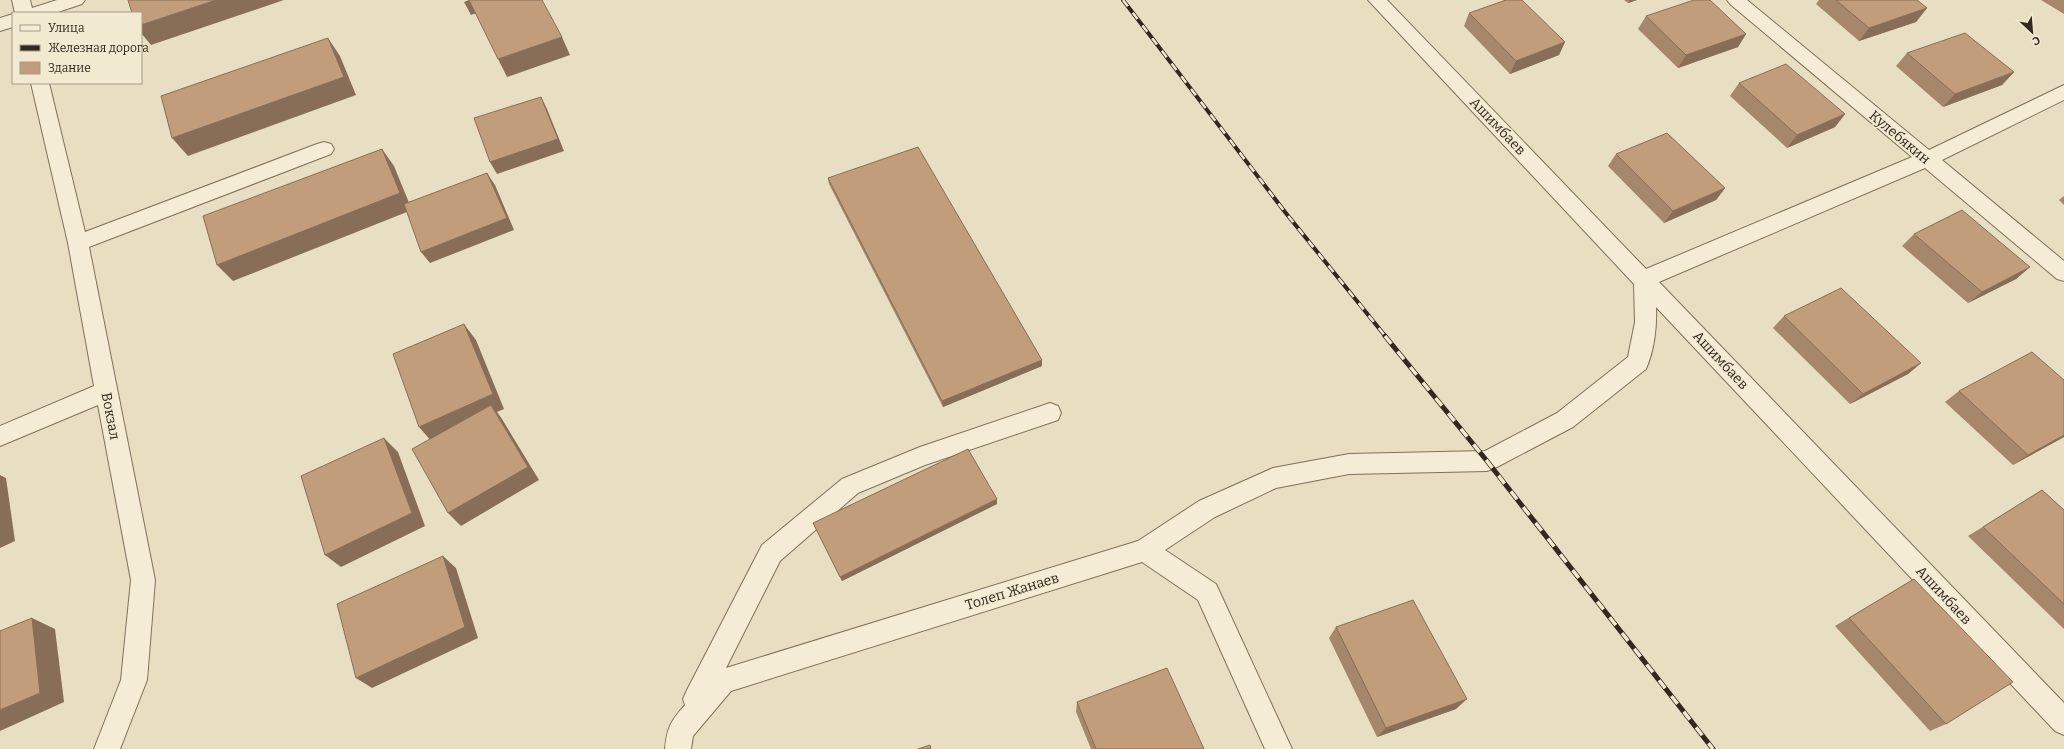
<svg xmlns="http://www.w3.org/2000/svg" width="2064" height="749" viewBox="0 0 2064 749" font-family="Bitter,serif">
<rect width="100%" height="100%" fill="#e8dfc2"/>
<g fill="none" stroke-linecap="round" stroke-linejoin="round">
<!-- minor casing -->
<g stroke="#80705b" stroke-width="2">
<path id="minor" d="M12,0H30L32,8L57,0H85L82,4L55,13H15Z
M1368,0H1387L1646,269L1912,157L1730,4L1727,0H1747L1929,150L2064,85V100L1942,160L2064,261V281L2057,279L1925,168L1659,282L2064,703V735L2055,731L1656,307C1657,327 1654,351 1646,369L1573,427L1495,468L1487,471L1349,474L1276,488L1215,517L1165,550L1216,584L1292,749H1265L1198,600L1142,562L731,691L693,736L691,749H665C667,727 671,721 685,705L683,699L687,690L762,545L842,479L920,447L1050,403L1058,406L1061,413L1058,420L925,465L858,493L780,561L726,668L1138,541L1199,501L1273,468L1349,454L1485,451L1557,413L1628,357L1635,322L1634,284Z
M13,14V27L0,31V18Z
M31,83H49L85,232L317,144L324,142L331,144L334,149L331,154L89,247L155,580L147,680L120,749H94L121,680L131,580L98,405L0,446V426L94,386L68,243Z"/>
</g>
<!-- minor -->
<use href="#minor" fill="#f4ecd4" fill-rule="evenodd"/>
<!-- rail-far1 casing -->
<g stroke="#31281e" stroke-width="4">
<path id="rail-far1" d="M1123,0L1285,212L1386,337"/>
</g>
<!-- rail casing -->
<g stroke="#31281e" stroke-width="5">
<path id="rail" d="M1385,336L1487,461L1713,749"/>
</g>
<!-- rail-far1 -->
<use href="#rail-far1" stroke="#f1e9d0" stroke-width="2.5" stroke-dasharray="8" stroke-linecap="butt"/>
<!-- rail -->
<use href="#rail" stroke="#f1e9d0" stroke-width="3.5" stroke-dasharray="10" stroke-linecap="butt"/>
</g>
<!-- wall -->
<path fill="#a7876b" d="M1624,0H1637L1628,3Z
M1819,0H1917L1927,8L1916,22L1859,41L1816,4Z
M2041,0H2064V14Z
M1469,13L1565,42L1559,55L1510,74L1464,26Z
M1646,16L1746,34L1738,47L1678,68L1638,29Z
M1907,53L2014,72L2002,85L1943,107L1896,66Z
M1739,83L1845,114L1835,127L1787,148L1730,96Z
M1616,154L1725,188L1716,200L1664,223L1608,166Z
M828,178L1042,366L943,407L829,184Z
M2064,196V205L2059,200Z
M1914,234L2030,267L2016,279L1968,303L1902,246Z
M1784,316L1921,363L1908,374L1850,404L1773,328Z
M1959,391L2064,437L2013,465L1945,402Z
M2042,490L2064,510V629L1968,536Z
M997,499V504L842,581L813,523Z
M1914,579L1946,724L1930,731L1835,626Z
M1336,627L1456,709L1377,737L1329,638Z
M1077,702L1204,749H1091L1076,712Z"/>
<!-- shaded-wall -->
<path fill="#886e57" d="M216,0H284L151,45L141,33V25Z
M469,0H514L471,15L464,2Z
M1630,0H1637L1628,3Z
M1927,8L1916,22L1859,41L1869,28Z
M1746,34L1738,47L1678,68L1686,55Z
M562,37L570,55L507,77L498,59Z
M328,38L340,56L356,95L188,156L172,138Z
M1565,42L1559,55L1510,74L1516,61Z
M2014,72L2002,85L1943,107L1955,94Z
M541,97L547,109L564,151L497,174L490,162Z
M1845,114L1835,127L1787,148L1797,135Z
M382,149L394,166L412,210L233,281L217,265Z
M487,173L495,185L514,230L430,263L421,252Z
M1725,188L1716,200L1664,223L1673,211Z
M2030,267L2016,279L1968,303L1982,292Z
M464,324L476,340L504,409L497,412L502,419L539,480L461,526L448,513L432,442L419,427Z
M1042,360V366L943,407L942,401Z
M1921,363L1908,374L1850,404L1863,394Z
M2064,435V437L2013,465L2028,455Z
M384,438L398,452L425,526L341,567L325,555Z
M0,475L6,478L15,541L0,548Z
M997,499V504L842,581L840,577Z
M443,556L456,568L478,638L372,688L356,678Z
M32,618L55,629L64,702L0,731V710Z
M1467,699L1456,709L1377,737L1386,728Z"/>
<!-- building -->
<path fill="#c29d7c" stroke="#886e57" d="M128,0H216L141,25V13H132Z
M469,0H542L562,37L498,59Z
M1506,0H1522L1565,42L1516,61L1469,13Z
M1694,0H1710L1746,34L1686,55L1646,16Z
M1836,0H1917L1927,8L1869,28Z
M1965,33L2014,72L1955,94L1907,53Z
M328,38L344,77L172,138L161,96Z
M1786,64L1845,114L1797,135L1739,83Z
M541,97L558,139L490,162L474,118Z
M1667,133L1725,188L1673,211L1616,154Z
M918,147L1042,360L942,401L828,178Z
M382,149L400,193L217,265L203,216Z
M487,173L507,218L421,252L404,204Z
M1962,210L2030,267L1982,292L1914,234Z
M1841,288L1921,363L1863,394L1784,316Z
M464,324L493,394L419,427L393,354Z
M2032,352L2064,380V435L2028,455L1959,391Z
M491,405L528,467L448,513L412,449Z
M384,438L412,513L325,555L301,476Z
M968,449L997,499L840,577L813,523Z
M2042,490L2064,510V604L1983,527Z
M443,556L465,627L356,678L337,604Z
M1914,579L2013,682L1946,724L1849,618Z
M1413,600L1467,699L1386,728L1336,627Z
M32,618L40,693L0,710V631Z
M1167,668L1204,749H1096L1077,702Z
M930,745L931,749H918Z"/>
<g text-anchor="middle" stroke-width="3" stroke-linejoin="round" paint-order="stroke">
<!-- street labels -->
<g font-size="14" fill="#31281e" stroke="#f1e9d0">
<text transform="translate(1498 126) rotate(46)" y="5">Ашимбаев</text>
<text transform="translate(1900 137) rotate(40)" y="5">Кулебякин</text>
<text transform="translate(1721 360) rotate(47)" y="5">Ашимбаев</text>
<text transform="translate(111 416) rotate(79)" y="5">Вокзал</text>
<text transform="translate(1012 591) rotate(-17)" y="5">Толеп Жанаев</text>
<text transform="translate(1944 595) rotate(47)" y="5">Ашимбаев</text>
</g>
</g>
<!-- legend -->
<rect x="12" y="12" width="130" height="72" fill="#f1e9d0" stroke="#a49c89"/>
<rect x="20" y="25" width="20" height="6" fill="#f4ecd4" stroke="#a49c89"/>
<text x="48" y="32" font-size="12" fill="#31281e">Улица</text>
<rect x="20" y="45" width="20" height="6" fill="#31281e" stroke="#a49c89"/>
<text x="48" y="52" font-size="12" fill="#31281e">Железная дорога</text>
<rect x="20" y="62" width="20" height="12" fill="#c29d7c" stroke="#a49c89"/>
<text x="48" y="72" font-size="12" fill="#31281e">Здание</text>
<!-- north arrow -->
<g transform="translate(2032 32) rotate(154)" stroke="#f1e9d0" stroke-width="3" paint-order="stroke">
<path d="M0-3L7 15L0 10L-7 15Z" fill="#31281e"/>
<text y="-6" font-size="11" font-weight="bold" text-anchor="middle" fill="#31281e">С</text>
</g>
</svg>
